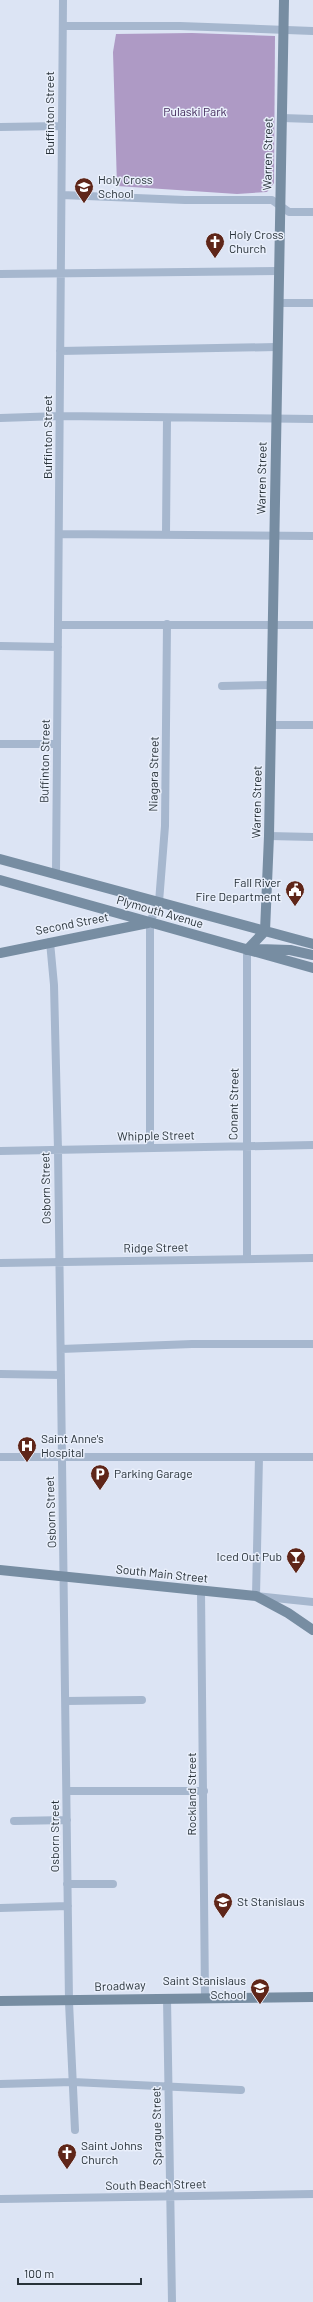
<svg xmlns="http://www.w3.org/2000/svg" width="313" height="2302" viewBox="0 0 313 2302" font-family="Barlow,sans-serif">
<rect width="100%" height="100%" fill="#dce4f4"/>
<!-- green -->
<path fill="#ae9ac5" d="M192,33L275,36L274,183L267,192L237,194L117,186L113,52L116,34Z"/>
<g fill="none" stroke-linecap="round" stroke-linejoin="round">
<!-- street -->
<path stroke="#a6b7ce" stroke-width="8" d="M63,26H180L313,31
M282,118L313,119
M0,127L62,126
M62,195L185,200H272L289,212H313
M0,274L278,271
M279,303H313
M60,351L276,347
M0,418L60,416L313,419
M59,534L313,536
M166,534L167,418
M58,625H313
M0,646L58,647
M222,686L272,685
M271,725H313
M0,744H57
M269,836L313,837
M56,874L63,0
M50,942L54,985L58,1150L69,2002L75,2130
M150,1148V922L159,902L165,826L167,624
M0,1151L313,1145
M247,1258V950
M0,1263L313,1258
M61,1349L192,1344H313
M0,1374L61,1375
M0,1457H313
M259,1457L256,1596L313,1602
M201,1591L205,1997
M66,1701L142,1700
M67,1791H204
M14,1821L67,1820
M67,1884H113
M0,1908L68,1906
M167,1998L172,2302
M0,2084L73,2082L241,2090
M0,2199L313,2194"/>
<!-- secondary -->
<path stroke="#778da2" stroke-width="10" d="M0,859L313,944
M0,880L313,968
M259,949L290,950L313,955
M247,950L265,931L269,836L284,0
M0,953L148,923
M0,1570L256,1596L288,1613L313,1630
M0,2001L313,1997"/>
</g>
<!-- icons -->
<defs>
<g id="school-pin" transform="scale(1)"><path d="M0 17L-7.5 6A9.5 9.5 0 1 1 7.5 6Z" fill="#5f2619" stroke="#e9effb"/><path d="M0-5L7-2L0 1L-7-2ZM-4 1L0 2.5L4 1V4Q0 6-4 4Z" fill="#fff"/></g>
<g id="church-pin" transform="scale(1)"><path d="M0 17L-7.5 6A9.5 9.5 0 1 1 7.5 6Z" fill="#5f2619" stroke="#e9effb"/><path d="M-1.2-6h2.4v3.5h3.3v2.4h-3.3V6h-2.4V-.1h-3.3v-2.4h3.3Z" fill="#fff"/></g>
<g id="civic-pin" transform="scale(1)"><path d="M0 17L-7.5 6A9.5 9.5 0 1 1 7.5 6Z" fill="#5f2619" stroke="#e9effb"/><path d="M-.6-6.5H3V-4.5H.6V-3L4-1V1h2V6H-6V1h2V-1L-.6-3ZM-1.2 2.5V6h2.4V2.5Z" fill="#fff"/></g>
<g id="hospital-pin" transform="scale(1)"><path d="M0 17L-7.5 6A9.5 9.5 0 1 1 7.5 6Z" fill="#5f2619" stroke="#e9effb"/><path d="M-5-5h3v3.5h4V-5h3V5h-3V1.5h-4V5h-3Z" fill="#fff"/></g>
<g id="parking-pin" transform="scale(1)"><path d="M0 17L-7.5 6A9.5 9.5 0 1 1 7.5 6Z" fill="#5f2619" stroke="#e9effb"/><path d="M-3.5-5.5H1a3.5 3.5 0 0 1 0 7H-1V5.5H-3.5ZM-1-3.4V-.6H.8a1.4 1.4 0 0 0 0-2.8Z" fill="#fff"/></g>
<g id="bar-pin" transform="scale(1)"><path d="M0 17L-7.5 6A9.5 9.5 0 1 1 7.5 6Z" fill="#5f2619" stroke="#e9effb"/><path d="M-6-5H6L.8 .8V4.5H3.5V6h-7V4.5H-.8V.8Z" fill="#fff"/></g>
</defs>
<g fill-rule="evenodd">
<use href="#school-pin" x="84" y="187"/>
<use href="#church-pin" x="215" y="242"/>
<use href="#civic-pin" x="295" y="890"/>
<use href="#hospital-pin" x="27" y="1446"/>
<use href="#parking-pin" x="100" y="1474"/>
<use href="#bar-pin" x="296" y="1557"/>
<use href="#school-pin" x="223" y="1902"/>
<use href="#school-pin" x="260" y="1988"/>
<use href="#church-pin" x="67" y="2153"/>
</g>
<g text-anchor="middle" stroke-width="3" stroke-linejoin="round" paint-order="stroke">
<!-- park labels -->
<g font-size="12" fill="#41295a" stroke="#e9effb">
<text x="195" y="116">Pulaski Park</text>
</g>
<!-- street labels -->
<g font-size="12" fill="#283239" stroke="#e9effb">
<text transform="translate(50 113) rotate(-90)" y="4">Buffinton Street</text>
<text transform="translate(268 154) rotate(-89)" y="4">Warren Street</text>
<text transform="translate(48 437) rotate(-90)" y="4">Buffinton Street</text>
<text transform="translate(262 478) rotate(-89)" y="4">Warren Street</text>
<text transform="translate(45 761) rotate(-89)" y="4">Buffinton Street</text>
<text transform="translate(154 774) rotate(-89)" y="4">Niagara Street</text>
<text transform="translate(257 802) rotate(-89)" y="4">Warren Street</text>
<text transform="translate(160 912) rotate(16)" y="4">Plymouth Avenue</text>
<text transform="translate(72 924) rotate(-11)" y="4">Second Street</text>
<text transform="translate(234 1104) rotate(-89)" y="4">Conant Street</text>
<text transform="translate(156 1136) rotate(-1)" y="4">Whipple Street</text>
<text transform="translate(46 1188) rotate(-91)" y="4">Osborn Street</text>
<text transform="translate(156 1248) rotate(-1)" y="4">Ridge Street</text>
<text transform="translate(51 1512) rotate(-92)" y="4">Osborn Street</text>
<text transform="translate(162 1574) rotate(6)" y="4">South Main Street</text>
<text transform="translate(192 1794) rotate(-90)" y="4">Rockland Street</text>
<text transform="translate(55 1836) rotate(-90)" y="4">Osborn Street</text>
<text transform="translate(120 1986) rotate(-2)" y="4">Broadway</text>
<text transform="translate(157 2126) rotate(-91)" y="4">Sprague Street</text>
<text transform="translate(156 2185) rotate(-1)" y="4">South Beach Street</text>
</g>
<!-- poi labels -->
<g font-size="12" fill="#283239" stroke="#e9effb" text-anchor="start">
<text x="98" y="184">Holy Cross<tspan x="98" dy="14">School</tspan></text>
<text x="229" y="239">Holy Cross<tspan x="229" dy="14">Church</tspan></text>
<text x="281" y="887" text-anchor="end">Fall River<tspan x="281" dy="14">Fire Department</tspan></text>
<text x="41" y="1443">Saint Anne's<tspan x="41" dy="14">Hospital</tspan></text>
<text x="114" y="1478">Parking Garage</text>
<text x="282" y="1561" text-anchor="end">Iced Out Pub</text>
<text x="237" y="1906">St Stanislaus</text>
<text x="246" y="1985" text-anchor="end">Saint Stanislaus<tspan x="246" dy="14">School</tspan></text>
<text x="81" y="2150">Saint Johns<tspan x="81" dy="14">Church</tspan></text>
</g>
</g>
<!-- scale -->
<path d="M18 2278v6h123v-6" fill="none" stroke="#283239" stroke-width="2"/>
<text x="24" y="2278" font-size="12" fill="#283239" stroke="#e9effb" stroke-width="3" paint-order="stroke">100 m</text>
</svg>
